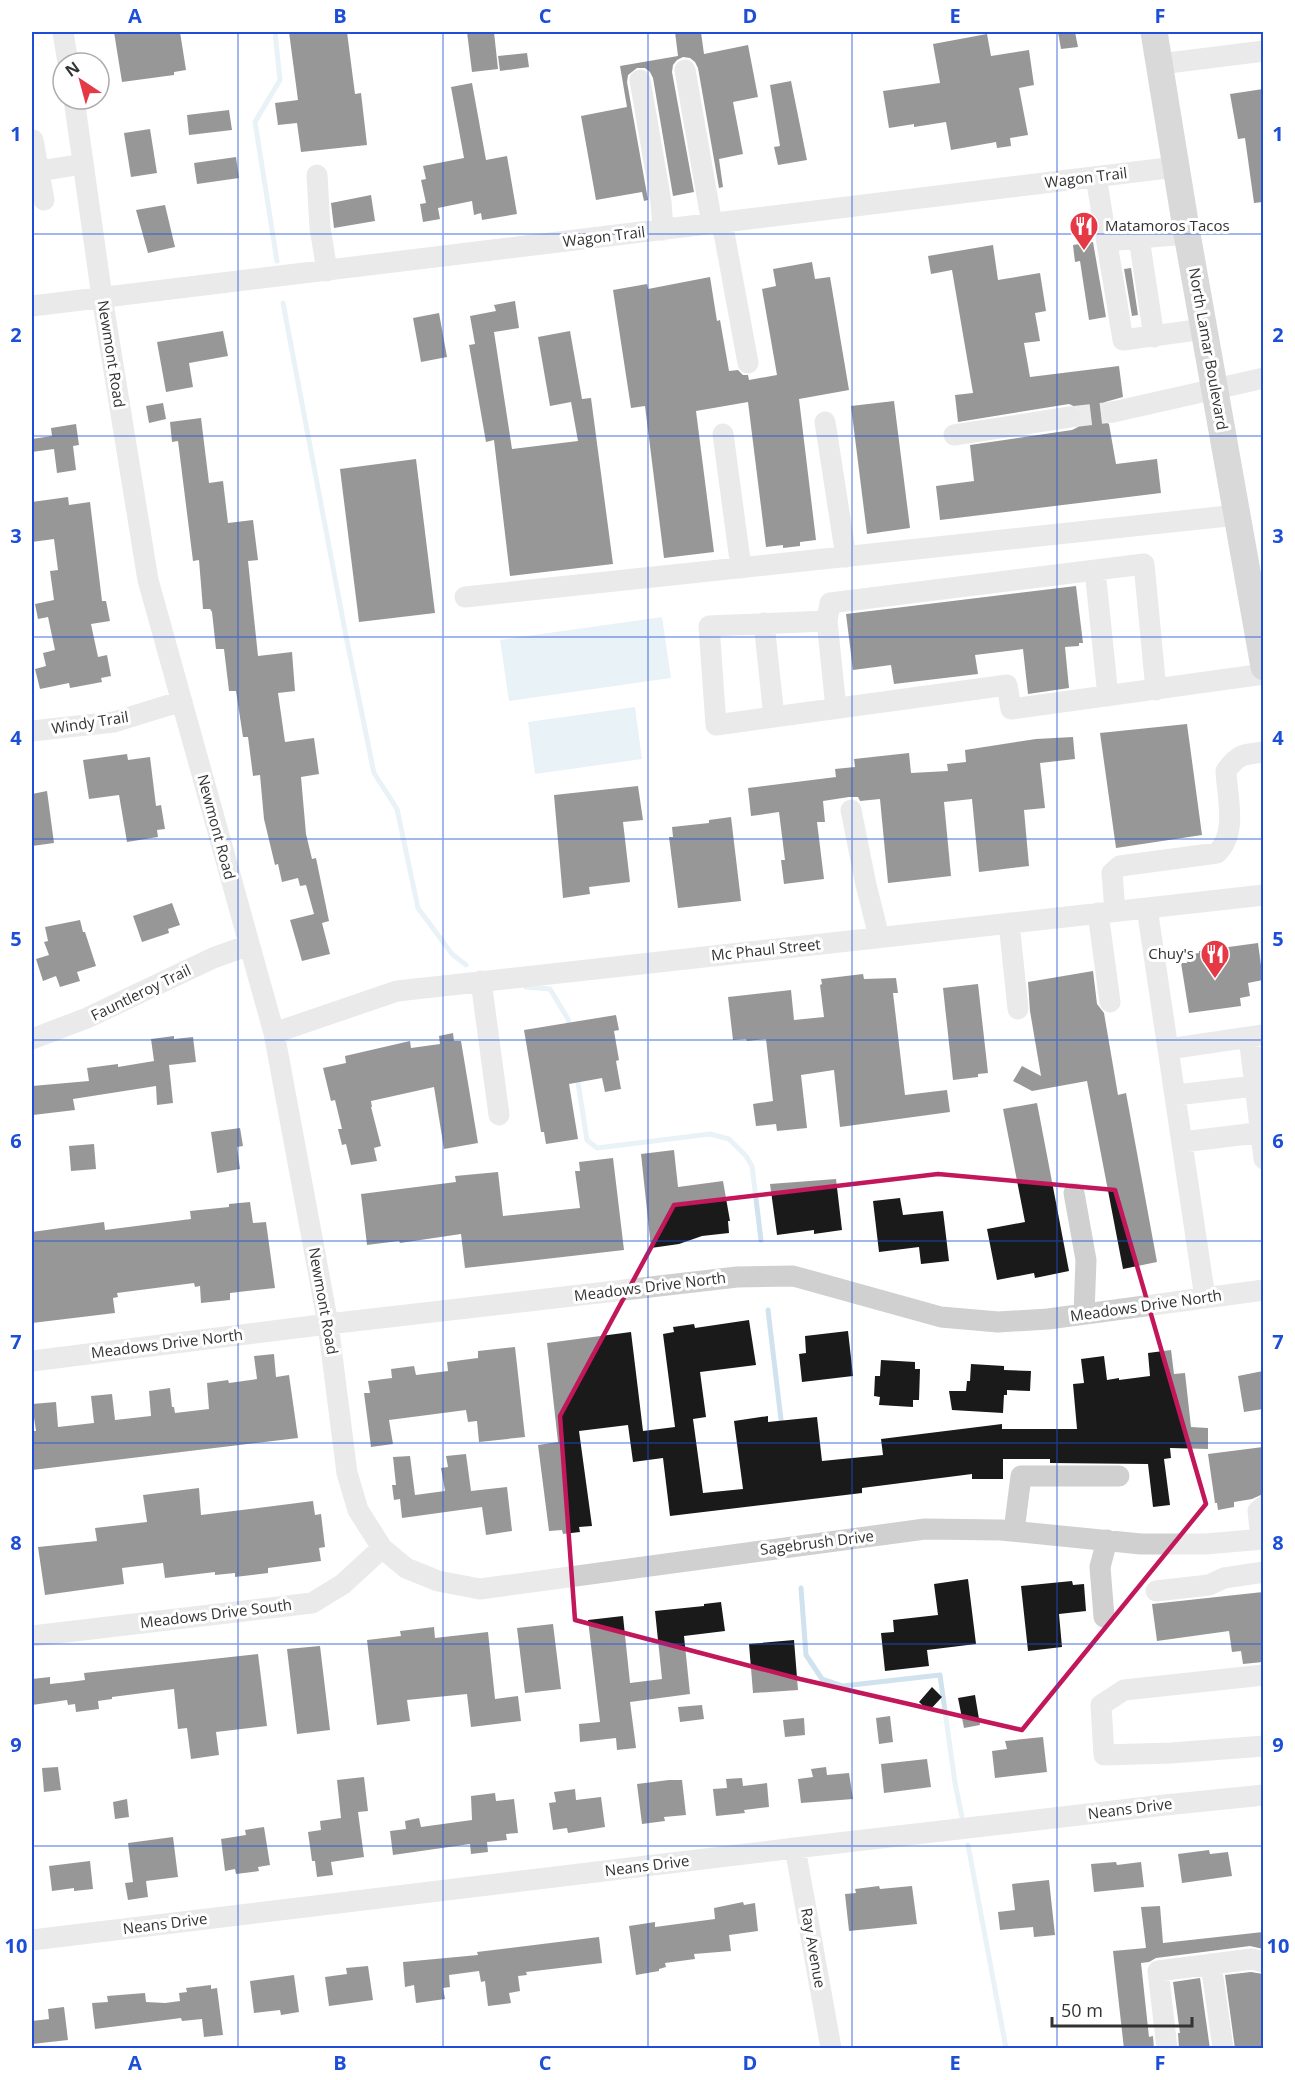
<svg xmlns="http://www.w3.org/2000/svg" width="1295" height="2080" viewBox="0 0 1295 2080" font-family="'Open Sans',sans-serif">
<rect width="100%" height="100%" fill="#fff"/>
<!-- water -->
<path fill="#cfe2ee" d="M662,617L671,678L509,701L500,640Z
M635,707L642,759L535,774L528,722Z"/>
<g fill="none" stroke-linecap="round" stroke-linejoin="round">
<!-- stream -->
<path stroke="#cfe2ee" stroke-width="5" d="M275,32L280,80L255,122L277,261
M283,303L345,631L374,773L397,809L418,908L452,954L466,965
M526,987L550,989L568,1019L570,1028
M577,1076L587,1140L597,1148L710,1134L729,1139L746,1156L752,1166L761,1240
M768,1310L782,1428
M801,1588L806,1655L822,1679L843,1686L940,1675L955,1783L962,1817
M968,1845L1006,2048"/>
</g>
<!-- building -->
<path fill="#1a1a1a" d="M114,32H180L186,70L174,72V75L122,82Z
M289,32H347L355,94L361,93L367,145L301,152L297,123L278,125L275,103L298,100Z
M467,32H494L498,69L472,72Z
M675,32H701L704,54L748,45L758,97L733,102L743,154L719,159L723,187L719,188L698,68L695,62L690,58L683,57L677,60L673,65L672,72L694,192L673,196L653,78L650,72L645,68H637L628,75L627,82L648,200L644,201L642,192L596,200L581,116L627,107L620,66L678,56Z
M1058,32H1075L1078,47L1061,49Z
M987,34L991,56L1029,50L1034,85L1019,88L1028,135L1010,138L1011,146L997,148L996,142L951,150L946,122L914,127V124L889,128L883,91L940,83L933,44Z
M527,53L529,67L500,71L498,56Z
M791,81L807,160L778,165L774,147L780,146L770,85Z
M472,83L486,160L507,156L517,214L482,220L481,213L474,215L472,201L438,208L440,219L423,222L420,204L426,203L421,180L426,179L423,166L464,158L451,87Z
M1263,89V202L1254,203L1245,138L1238,139L1230,94Z
M229,110L232,130L189,135L187,115Z
M150,129L157,173L131,177L124,133Z
M236,157L239,178L197,184L194,163Z
M371,195L375,221L334,228L331,203Z
M165,205L175,247L148,253L136,210Z
M1093,242L1106,317L1089,320L1080,261L1075,262L1073,245Z
M993,245L998,280L1040,273L1046,311L1035,313L1040,341L1024,343L1030,377L1119,366L1123,397L1105,402L1101,408V414L1103,420L1109,424L1116,464L1157,459L1161,493L940,520L936,486L974,481L970,445L1072,430L1078,427L1082,421V414L1080,409L1069,404L958,422L955,395L973,393L952,270L931,274L928,256Z
M812,262L815,279L830,277L849,390L799,399L816,540L800,542V546L783,548V545L766,547L748,402L696,411L714,552L664,558L645,406L631,408L613,290L647,284L648,289L710,277L717,321L720,320L729,371L738,370L743,375H748L749,380L777,375L762,289L776,286L773,269Z
M1131,268L1138,315L1132,316L1124,269Z
M515,301L519,328L494,332L512,449L578,441L571,402L550,406L538,337L570,331L582,399L591,398L613,564L510,576L494,440L486,442L469,345L475,344L470,316L496,311L494,305Z
M439,313L447,357L421,362L413,318Z
M223,331L228,356L189,363L193,387L166,392L157,342Z
M894,401L910,528L867,534L851,406Z
M163,403L166,419L149,423L146,406Z
M201,418L209,483L223,481L228,523L253,520L258,560L248,561L258,656L292,652L295,691L278,693L285,742L314,738L319,774L301,777L306,834L312,859L316,858L329,921L322,923L330,954L302,961L290,920L314,914L306,885L300,886L298,878L282,882L278,864L275,865L264,819L260,775L253,776L248,737H243L236,691H229L224,649H216L212,612L210,609H203L199,560L193,561L178,441L172,442L170,422Z
M76,424L79,445L73,446L76,470L57,473L54,449L32,452V439L52,436L51,428Z
M416,459L435,613L359,622L340,469Z
M68,497L69,505L90,502L102,601H106L110,621L91,624L98,657L107,655L111,676L101,678L102,682L70,688L69,683L40,689L35,669L46,666L43,653L55,650L48,617L38,619L35,604L54,600L50,571L58,570L54,539L32,542V502Z
M1076,586L1083,643H1079V646L1065,647L1069,688L1028,694L1023,649L975,655L978,674L894,684L891,665L853,670L846,614Z
M1187,724L1202,835L1116,848L1100,733Z
M1073,737L1075,759L1040,763L1045,808L1024,810L1029,866L979,872L972,799L944,802L951,876L888,883L880,799L860,801L858,797H849L823,801L825,822H817L824,879L784,884L781,860H785L779,812L751,816L748,788L836,777L835,769L855,767L854,759L909,753L911,773L948,771L947,764L966,762L965,750L1036,739Z
M127,754L128,760L150,757L156,806L161,805L165,829L157,830L158,837L127,842L119,795L89,799L83,760Z
M638,786L643,820L623,822L630,882L589,887L590,894L563,898L554,795Z
M47,791L54,843L32,846V794Z
M731,817L741,901L678,908L669,837H673L672,827L709,823V820Z
M172,903L180,925L168,929L169,933L142,942L133,916Z
M80,920L83,932H85L96,966L77,972L80,981L60,987L56,976L43,981L36,959L49,955L44,942L48,941L45,927Z
M1258,943L1263,980L1248,983L1250,996L1240,998L1241,1006L1189,1013L1181,963H1187L1186,955L1199,953V951Z
M1093,971L1097,1004L1104,1013L1118,1095L1126,1093L1157,1262L1123,1269L1087,1081L1032,1091L1013,1081L1022,1066L1041,1076L1030,1011L1028,982Z
M863,974L864,979L896,978L898,993H893L905,1095L947,1090L950,1112L840,1127L834,1070L801,1075L807,1128L777,1131L776,1124L756,1126L753,1104L773,1101L766,1039L747,1041L746,1039L733,1040L728,997L791,990L794,1020L824,1017L820,985L822,984L821,979Z
M978,984L988,1073L978,1074V1077L953,1080L943,988Z
M616,1015L619,1030L614,1031L619,1060L616,1061L621,1089L605,1092L602,1078L569,1084L578,1139L546,1144L544,1132H541L524,1030Z
M453,1033L454,1041H461L478,1143L444,1149L434,1087L371,1101L372,1107H371L381,1146L374,1148L377,1161L351,1165L346,1144L342,1145L338,1129H342L335,1100L331,1101L323,1068L346,1063L345,1056L410,1041L411,1048L440,1044L439,1036Z
M174,1036V1039L193,1037L196,1062L169,1065L173,1103L157,1105L156,1086L73,1099L75,1110L33,1115L32,1086L89,1081L87,1068L118,1064V1067L154,1061L151,1039Z
M1037,1103L1069,1271L1035,1278L1034,1273L997,1280L987,1229L1025,1222L1003,1109Z
M240,1128L243,1146L237,1147L240,1169L217,1173L211,1132Z
M94,1144L96,1169L71,1171L69,1146Z
M674,1150L678,1187L723,1181L730,1221H728L729,1233L702,1236L679,1244L651,1248L641,1154Z
M613,1158L624,1250L465,1268L461,1234L400,1243L399,1241L367,1245L361,1194L456,1182L455,1176L498,1172L503,1216L580,1208L575,1171H580L579,1162Z
M836,1179L842,1230L814,1234V1230L777,1235L770,1184Z
M900,1198L903,1215L943,1211L949,1261L921,1264L919,1247L879,1252L873,1201Z
M250,1202L253,1223L266,1222L275,1288L230,1293V1300L201,1303L200,1286L195,1287L194,1283L117,1293L118,1297L113,1298L115,1313L32,1323V1232L104,1222L105,1230L191,1219L190,1211L229,1207V1204Z
M749,1320L756,1365L700,1372L706,1417L693,1419L703,1493L743,1489L734,1421L768,1416V1422L817,1417L822,1461L883,1455L881,1439L1002,1424V1429H1077L1073,1384L1084,1383L1081,1359L1104,1356L1107,1380L1119,1378V1380L1150,1376L1148,1353L1171,1350L1174,1374L1185,1373L1191,1427L1208,1428V1449L1170,1448L1171,1458L1164,1459L1170,1505L1153,1507L1148,1464L1050,1463V1459H1003V1479H972V1474L862,1488V1493L670,1516L663,1458L633,1462L628,1425L579,1431L592,1526L579,1527L580,1532L563,1534L562,1530L549,1531L538,1445L558,1442L547,1343L631,1332L643,1431L675,1427L663,1334L674,1332L673,1327L694,1324L695,1328Z
M848,1331L853,1376L802,1382L799,1354L806,1353L805,1336Z
M515,1347L525,1437L479,1442L477,1421L468,1422L466,1410L389,1420L393,1444L371,1447L364,1393H370L368,1381L392,1378L391,1369L414,1366L416,1375L448,1371L447,1362L478,1358V1351Z
M274,1354L276,1377L289,1375L298,1438L32,1470V1431H36L32,1404L56,1402L58,1427L94,1423L91,1396L112,1394L115,1420L151,1416L149,1391L170,1388L172,1407H174L175,1413L209,1409L207,1383L228,1380L229,1383L257,1379L254,1356Z
M881,1360L915,1362V1369H920L919,1400H913V1407L879,1405L880,1397L874,1396L875,1376H880Z
M971,1364L1004,1366V1370L1031,1371L1030,1391L1007,1390V1395H1004L1003,1413L952,1410L949,1391H966L967,1381H970Z
M1263,1371V1409L1244,1412L1238,1376Z
M1263,1447V1494L1252,1499L1234,1502V1507L1218,1510L1217,1503H1215L1208,1454Z
M466,1454L471,1491L507,1487L512,1531L486,1535L482,1507L402,1518L400,1499L394,1500L392,1485H396L393,1457L410,1456L415,1495L445,1491L441,1468L448,1467L446,1456Z
M199,1488L201,1515L313,1501L315,1515L321,1514L325,1547L319,1548L321,1561L268,1568V1573L235,1577V1573L215,1575V1572L165,1578L163,1563L122,1568L124,1584L45,1595L38,1547L97,1541L95,1528L147,1522L143,1495Z
M968,1579L976,1644L927,1650L929,1666L885,1671L881,1633L894,1632L893,1620L938,1615L934,1584Z
M1072,1581L1073,1585L1084,1584L1086,1611L1059,1614L1062,1647L1028,1651L1021,1586Z
M1263,1592V1662L1243,1664L1241,1651L1232,1652L1229,1631L1157,1641L1152,1604Z
M721,1602L725,1631L684,1636L690,1694L630,1702L636,1748L617,1750L616,1738L580,1742L579,1724L600,1722L588,1620L623,1616L630,1683L662,1679L655,1611L704,1606V1604Z
M553,1624L561,1689L525,1693L517,1628Z
M434,1627L435,1638L488,1632L495,1699L518,1696L521,1721L471,1727L467,1694L407,1700L410,1721L377,1725L367,1640L401,1636L400,1631Z
M794,1640L798,1690L753,1693L749,1644Z
M320,1646L330,1730L297,1734L287,1649Z
M258,1654L267,1726L216,1732L219,1755L191,1759L187,1728L178,1729L174,1689L112,1697V1699L98,1701L99,1709L76,1712L75,1704L68,1705L67,1700L32,1705V1679L50,1677V1684L69,1682L85,1680L84,1673Z
M932,1687L942,1697L929,1711L919,1702Z
M975,1695L980,1725L964,1728L958,1698Z
M702,1705L704,1719L680,1722L678,1707Z
M890,1716L893,1742L879,1744L876,1718Z
M804,1718L805,1735L785,1737L783,1720Z
M1043,1737L1047,1772L995,1778L992,1751L1007,1749L1005,1741Z
M927,1759L931,1787L884,1793L881,1764Z
M58,1767L61,1790L44,1792L42,1768Z
M826,1767L827,1775L849,1773L853,1799L801,1803L798,1779L813,1777L811,1769Z
M364,1777L368,1811L358,1812L364,1857L331,1862L333,1875L317,1877L315,1861H312L308,1832L321,1830L320,1821L341,1818L337,1780Z
M742,1778L743,1786L767,1783L769,1807L744,1810L745,1813L716,1816L713,1789L727,1788L726,1779Z
M669,1780H682L686,1815L664,1817L665,1821L642,1824L637,1784Z
M575,1789L576,1800L601,1797L605,1827L568,1833L567,1828L553,1830L549,1803L556,1802L554,1792Z
M495,1793L496,1801L514,1799L518,1833L506,1834L507,1840L487,1842L488,1852L471,1854L470,1844L393,1855L390,1831L406,1829L405,1821L419,1818L421,1827L472,1820L471,1796Z
M127,1799L129,1817L115,1819L113,1802Z
M264,1827L270,1865L258,1867L259,1871L236,1874L235,1869L225,1871L221,1839L246,1835L245,1830Z
M173,1837L178,1877L146,1881L148,1897L128,1900L125,1883L133,1882L128,1843Z
M1209,1850L1210,1854L1228,1852L1232,1876L1182,1883L1178,1854Z
M90,1861L93,1889L74,1891V1888L52,1891L49,1866Z
M1116,1862L1117,1865L1141,1862L1144,1887L1094,1892L1091,1864Z
M1049,1880L1055,1935L1034,1937L1033,1927L1000,1930L998,1912L1015,1910L1012,1884Z
M879,1886L880,1889L912,1886L917,1924L849,1931L845,1894L856,1893L855,1889Z
M743,1902L744,1905L755,1903L758,1931L729,1935L731,1951L694,1954L695,1959L665,1963L666,1967L659,1969V1971L636,1975L629,1926L655,1922V1927L715,1919L714,1908Z
M1160,1906L1163,1943L1263,1932V1949L1250,1946L1156,1958L1149,1962L1141,1963L1149,2037L1153,2036L1154,2049H1124L1113,1951L1146,1948L1141,1907Z
M599,1937L602,1963L526,1972L527,1975L518,1976L520,1991L509,1993L511,2003L488,2006L485,1981L481,1982L479,1971L449,1975L450,1987L443,1988L445,1999L416,2003L414,1985L405,1987L403,1962L478,1955L477,1952Z
M368,1966L373,2000L329,2006L325,1977L347,1974L346,1968Z
M1251,1972L1263,1974V2049H1235L1225,1975Z
M294,1975L299,2012L281,2015L280,2010L254,2013L250,1981Z
M1200,1978L1210,2049H1179L1178,2033H1180L1173,1982Z
M211,1985V1989L217,1988L223,2035L204,2037L202,2019L182,2021L181,2018L95,2029L92,2003L108,2002L107,1996L145,1993L146,2002L165,2003L180,2001L179,1993L187,1992L186,1988Z
M64,2007L68,2040L32,2044V2021L49,2019L48,2009Z"/>
<g fill="none" stroke-linecap="round" stroke-linejoin="round">
<!-- minor-tunnel -->
<path stroke="#d6d6d6" stroke-width="21" stroke-dasharray="21 10" stroke-linecap="butt" d="M1070,417L1113,412"/>
<!-- minor -->
<path stroke="#d0d0d0" stroke-width="21" d="M63,32L68,63
M1160,64L1264,51
M685,70L712,224
M640,80L661,202L663,230
M74,99L102,297L148,580L274,1033L328,1324L347,1473L358,1510L382,1548L406,1568L438,1581L480,1589L925,1529L1001,1530L1141,1544H1205L1264,1539
M33,140L44,200
M39,171L83,164
M317,175L320,228L327,271
M1096,177L1123,340L1204,329
M722,222L748,363
M1139,238L1187,234
M1107,241L1139,238L1154,337
M32,306L1176,167
M1113,412L1264,378
M825,422L846,557
M723,434L741,568
M954,435L1070,417
M1095,570L1108,696
M465,597L1237,515
M827,621L836,708
M764,623L774,717
M1156,690L1144,564L830,603L827,621L709,626L716,725L1007,685L1011,709L1264,674
M32,731L114,722L182,701
M851,810L866,885L879,937
M1147,908L1205,1298
M1115,911L1112,873L1120,866L1217,853C1238,833 1227,797 1226,771C1238,754 1244,754 1264,752
M1098,913L1110,1002
M1009,923L1018,1009
M481,981L499,1115
M274,1033L397,991L1264,895
M1249,1037L1264,1159
M32,1039L87,1018L213,958L249,945
M1168,1049L1263,1035
M1176,1095L1255,1086
M1183,1142L1264,1132
M1074,1193L1086,1260L1084,1314
M32,1361L328,1324L737,1277L793,1276L941,1317L998,1322L1048,1319L1264,1290
M1014,1531L1021,1476H1119
M1261,1539L1258,1511L1264,1506
M1156,1591L1209,1585L1224,1578L1264,1572
M1104,1617L1100,1567L1107,1540
M32,1636L312,1603L343,1584L382,1548
M1264,1675L1124,1690L1101,1705L1104,1755L1171,1753L1264,1746
M795,1848L831,2048
M32,1940L795,1848L1165,1805L1264,1795
M1211,1964L1223,2048
M1167,2048L1158,1971L1252,1959L1264,1962"/>
<!-- major -->
<path stroke="#ababab" stroke-width="27" d="M1154,32L1187,234L1264,667"/>
</g>
<!-- marked area -->
<path d="M0 0H1295V2080H0ZM938,1174L1115,1190L1206,1504L1022,1730L800,1679L575,1620L560,1416L674,1205Z" fill="#fff" fill-opacity=".55" fill-rule="evenodd"/>
<path fill="none" stroke="#c2185b" stroke-width="4.5" stroke-linejoin="round" d="M938,1174L1115,1190L1206,1504L1022,1730L800,1679L575,1620L560,1416L674,1205Z"/>
<!-- grid -->
<path fill="none" stroke="#1d4ed8" stroke-width="1.5" stroke-opacity="0.55" d="M238,32V2048M443,32V2048M648,32V2048M852,32V2048M1057,32V2048M32,234H1264M32,436H1264M32,637H1264M32,839H1264M32,1040H1264M32,1241H1264M32,1443H1264M32,1644H1264M32,1846H1264"/>
<!-- icons -->
<defs>
<g id="restaurant-pin" transform="scale(1.5)"><path d="M0 17L-7.5 6A9.5 9.5 0 1 1 7.5 6Z" fill="#e63946" stroke="#fff"/><path d="M-5-6h1v4h1v-4h1v4h1v-4h1v5L-1.5 .5V6h-2V.5L-5-1ZM5-6V6H3V1.5H1.5Q1.5-4 5-6Z" fill="#fff"/></g>
</defs>
<g fill-rule="evenodd">
<use href="#restaurant-pin" x="1084" y="226"/>
<use href="#restaurant-pin" x="1215" y="954"/>
</g>
<g text-anchor="middle" stroke-width="6" stroke-linejoin="round" paint-order="stroke">
<!-- street labels -->
<g font-size="15" fill="#333" stroke="#fff">
<text transform="translate(1086 178) rotate(-7)" y="5">Wagon Trail</text>
<text transform="translate(604 237) rotate(-7)" y="5">Wagon Trail</text>
<text transform="translate(1208 349) rotate(80)" y="5">North Lamar Boulevard</text>
<text transform="translate(111 354) rotate(81)" y="5">Newmont Road</text>
<text transform="translate(90 723) rotate(-9)" y="5">Windy Trail</text>
<text transform="translate(216 827) rotate(75)" y="5">Newmont Road</text>
<text transform="translate(766 950) rotate(-6)" y="5">Mc Phaul Street</text>
<text transform="translate(141 993) rotate(-26)" y="5">Fauntleroy Trail</text>
<text transform="translate(650 1287) rotate(-7)" y="5">Meadows Drive North</text>
<text transform="translate(323 1301) rotate(80)" y="5">Newmont Road</text>
<text transform="translate(1146 1306) rotate(-8)" y="5">Meadows Drive North</text>
<text transform="translate(167 1344) rotate(-7)" y="5">Meadows Drive North</text>
<text transform="translate(817 1543) rotate(-7)" y="5">Sagebrush Drive</text>
<text transform="translate(216 1614) rotate(-7)" y="5">Meadows Drive South</text>
<text transform="translate(1130 1809) rotate(-7)" y="5">Neans Drive</text>
<text transform="translate(647 1866) rotate(-7)" y="5">Neans Drive</text>
<text transform="translate(165 1924) rotate(-7)" y="5">Neans Drive</text>
<text transform="translate(813 1948) rotate(80)" y="5">Ray Avenue</text>
</g>
<!-- poi labels -->
<g font-size="15" fill="#333" stroke="#fff" text-anchor="start">
<text x="1105" y="231">Matamoros Tacos</text>
<text x="1194" y="959" text-anchor="end">Chuy's</text>
</g>
</g>
<!-- border -->
<rect width="1295" height="2080" fill="none" stroke="#ffffff" stroke-width="66"/>
<!-- north arrow -->
<g transform="translate(81 81) rotate(324)"><circle r="28" fill="#ffffff" stroke="#adadad" stroke-width="1.5"/>
<path d="M0-4.5L10 22L0 15L-10 22Z" fill="#e63946"/>
<text y="-9" font-size="16" font-weight="bold" text-anchor="middle" fill="#333333">N</text>
</g>
<!-- scale -->
<path d="M1052 2017v9h140v-9" fill="none" stroke="#333333" stroke-width="3"/>
<text x="1061" y="2017" font-size="18" fill="#333333" stroke="#ffffff" stroke-width="4.5" paint-order="stroke">50 m</text>
<rect x="33" y="33" width="1229" height="2014" fill="none" stroke="#1d4ed8" stroke-width="2"/>
<g font-size="20" text-anchor="middle" font-weight="bold" fill="#1d4ed8">
<text x="135" y="23">A</text>
<text x="340" y="23">B</text>
<text x="545" y="23">C</text>
<text x="750" y="23">D</text>
<text x="955" y="23">E</text>
<text x="1160" y="23">F</text>
<text x="16" y="141">1</text>
<text x="1278" y="141">1</text>
<text x="16" y="342">2</text>
<text x="1278" y="342">2</text>
<text x="16" y="543">3</text>
<text x="1278" y="543">3</text>
<text x="16" y="745">4</text>
<text x="1278" y="745">4</text>
<text x="16" y="946">5</text>
<text x="1278" y="946">5</text>
<text x="16" y="1148">6</text>
<text x="1278" y="1148">6</text>
<text x="16" y="1349">7</text>
<text x="1278" y="1349">7</text>
<text x="16" y="1550">8</text>
<text x="1278" y="1550">8</text>
<text x="16" y="1752">9</text>
<text x="1278" y="1752">9</text>
<text x="16" y="1953">10</text>
<text x="1278" y="1953">10</text>
<text x="135" y="2070">A</text>
<text x="340" y="2070">B</text>
<text x="545" y="2070">C</text>
<text x="750" y="2070">D</text>
<text x="955" y="2070">E</text>
<text x="1160" y="2070">F</text>
</g>
</svg>
